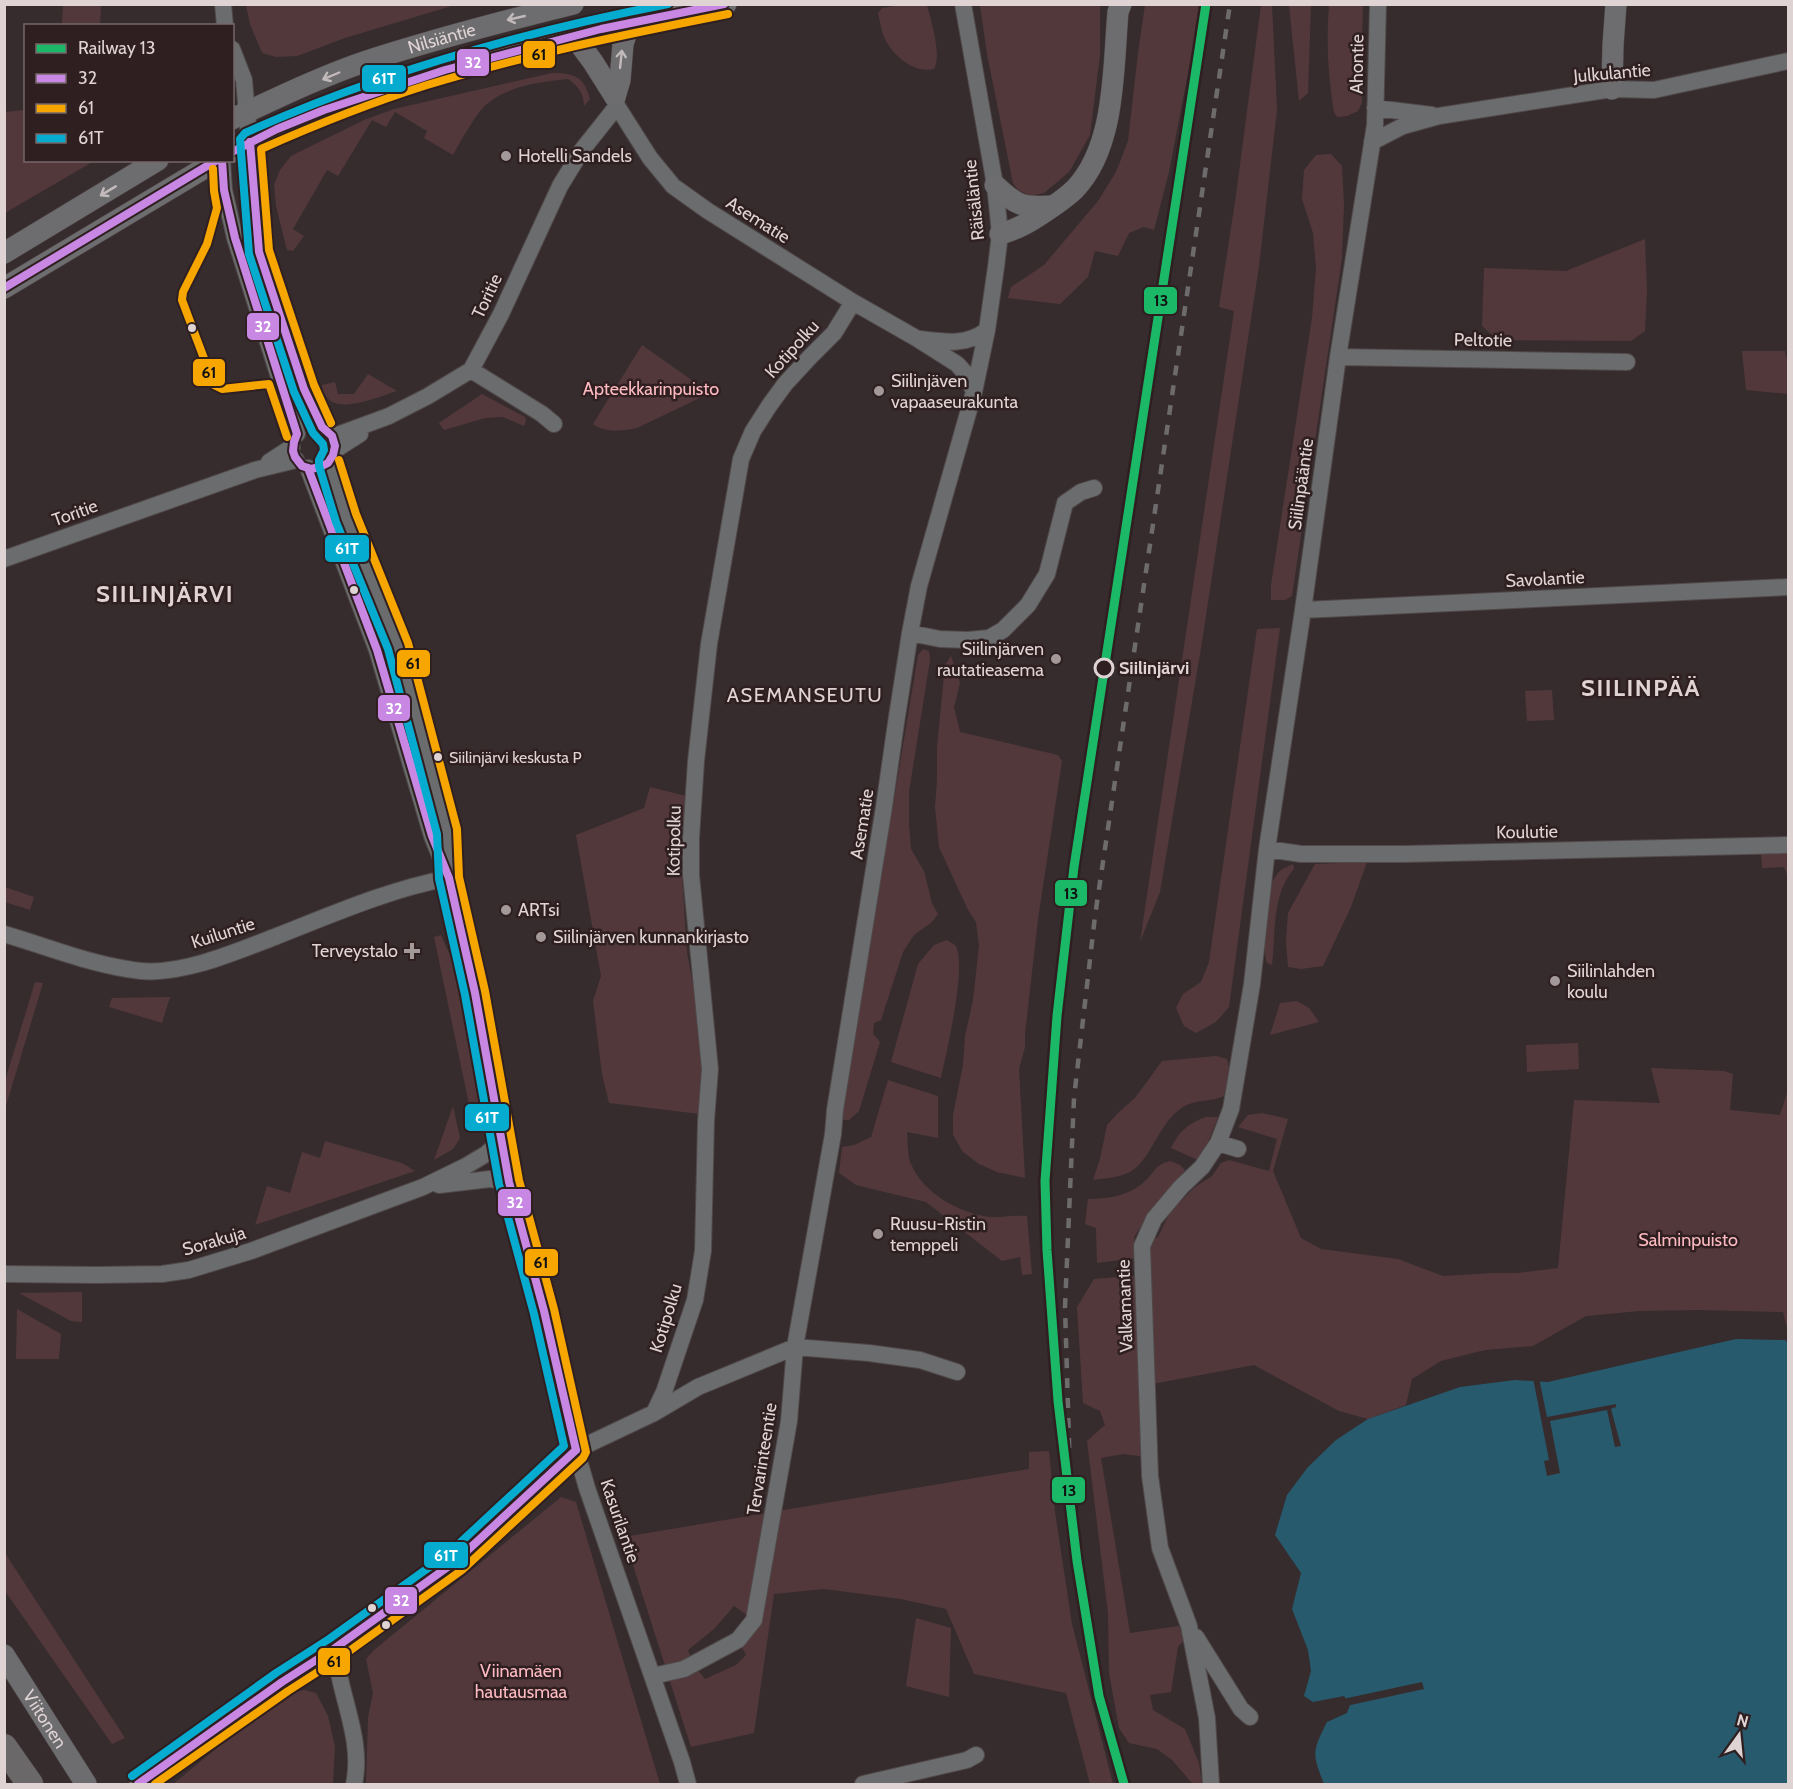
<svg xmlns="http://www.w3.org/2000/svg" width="1793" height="1789" viewBox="0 0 1793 1789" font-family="Cabin,sans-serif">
<rect width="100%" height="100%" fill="#362c2e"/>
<!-- green -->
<path fill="#53383b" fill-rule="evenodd" d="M909,4L927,5C931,21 942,55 934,69C914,74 892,55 884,37C881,30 880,21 878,13L882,8Z
M63,5H101L100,25H62Z
M246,5V4L455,5L345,38L297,56L276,57L262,53L250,24Z
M980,5H1100V55L1090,135L1069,172L1044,193L1030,196L1018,190L1013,183L987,54Z
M1145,5H1201L1169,172L1154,230L1144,227L1129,233L1118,256L1095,251L1088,277L1060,304L1008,298L1011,287L1044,265L1098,201L1116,172L1128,141L1138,53Z
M1261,5H1272L1277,110L1259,266L1202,642L1160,892L1140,942L1234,311L1219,307L1236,195Z
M1289,5H1311L1308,93L1299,101Z
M1329,5H1363L1361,69L1362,103L1358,111L1347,116L1337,117L1334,112C1328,76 1326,41 1329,5Z
M552,73C574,73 584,76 590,99L584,106C584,93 577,85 568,79C541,82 509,85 487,104C478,110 459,144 453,155L424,138L427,131L395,112L386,127L372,120L338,176L327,170L293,229L304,236L293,251L287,250L276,206L274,185L280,170L291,156L364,120L394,109Z
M25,110L26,160L94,161L5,213V112Z
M1331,154L1342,166L1344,205L1342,258L1292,596L1285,600H1271V585L1312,318L1316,268L1313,233L1302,199L1304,170L1316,155Z
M1645,239L1647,291L1645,331L1631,341L1498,340L1482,326L1484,268L1566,271Z
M642,345L710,393L637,428C624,431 604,433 593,424Z
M1742,351H1785L1788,365V394L1746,390Z
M368,374L397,391C377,397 326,421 322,385L335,382L338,394H354Z
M482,394L525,417L526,421L524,426L503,417L485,418L444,430L439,423Z
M1280,628L1229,1007L1216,1022L1196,1033L1184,1026L1176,1008L1183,994L1201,982L1209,962L1257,629Z
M923,649L929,651L930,660L909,792V824L911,849L924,871L932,903L938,914L932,922L914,935L903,952L881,1020L874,1023L873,1034L880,1042L859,1111L849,1120H841L918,655Z
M951,656L960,683L954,707L960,732L1058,755L1062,761L1038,919L1025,1034V1047L1019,1069L1025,1178L997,1172L979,1164L963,1152L953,1135V1115L963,1065L965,1036L973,1000L979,946L976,922L968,910L939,847L935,807L937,781V747L945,665Z
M1552,690L1554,720L1527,721L1525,691Z
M650,787L686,796L680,845L687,952L699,1019L702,1058L700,1114L609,1103L602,1074L593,1001L601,976L576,835L644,808Z
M1788,851V877L1784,867L1762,868L1761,853Z
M1367,862L1351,907L1323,966L1301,969L1288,967L1286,942L1288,913L1315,864Z
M1293,864L1294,869C1271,895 1276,934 1272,965L1267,963C1261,944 1264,884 1280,871C1283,868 1289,866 1293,864Z
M5,887L34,897L30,910L5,902Z
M441,935L457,971L485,1098V1109H470L434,937Z
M947,940C948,941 954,944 955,945C968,963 946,1054 941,1078L891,1062L918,964L934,945Z
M35,982L43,983L5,1109V1081Z
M170,997L162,1023L109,1007L112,998Z
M1297,1001L1309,1008L1319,1022L1270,1035L1280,1003Z
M1578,1043L1579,1069L1527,1072L1526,1045Z
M1216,1056L1227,1059L1229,1068L1224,1096C1212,1102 1196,1099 1183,1107C1159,1122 1151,1160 1130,1172C1118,1178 1105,1178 1093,1180L1100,1159L1107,1125L1118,1113L1135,1098L1162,1061Z
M1651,1068L1724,1071L1733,1074L1730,1110L1780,1115L1788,1090V1332L1783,1312L1698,1310L1639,1311L1586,1316L1533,1346L1485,1350L1441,1361L1412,1379L1406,1405L1368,1419L1339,1411L1254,1365L1147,1385L1148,1457L1123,1454L1101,1458L1130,1633L1179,1626L1184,1640L1178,1647L1171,1692L1150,1695L1153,1710L1185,1729L1199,1763L1202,1784H1193L1172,1760L1157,1749L1129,1743L1119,1728L1109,1673L1108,1613L1087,1441L1105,1425L1100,1411L1083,1403L1077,1307L1094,1279L1144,1275L1142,1246L1158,1237L1170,1212L1195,1187L1212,1176L1221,1163L1229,1160L1269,1171L1277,1139L1238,1127L1248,1115L1262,1113L1288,1119L1273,1171L1301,1238L1321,1249L1398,1259L1443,1276L1495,1273H1518L1558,1268L1574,1100L1660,1103Z
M888,1080L938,1096V1138L907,1132C908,1142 907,1155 911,1164C923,1193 959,1213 989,1217C1001,1218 1014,1215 1027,1216L1032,1274L1022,1275L1020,1257L1002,1261L926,1202L856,1185L839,1173L842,1147L854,1145L871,1137Z
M453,1106L460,1138L453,1149L434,1160Z
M1206,1117H1218L1208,1142L1198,1160L1171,1148C1179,1131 1189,1123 1206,1117Z
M325,1141L402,1163L415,1171L255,1225L267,1186L290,1193L302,1152L320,1158Z
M1170,1161L1180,1165L1185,1170L1151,1211L1134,1237L1136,1258L1097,1263L1096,1228L1085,1224L1088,1199C1109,1199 1129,1196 1145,1181C1157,1170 1153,1166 1170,1161Z
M82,1292V1322L71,1321L19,1293Z
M17,1309L61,1334L59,1359H16Z
M1049,1451L1055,1512L1072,1624L1113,1784H1090L1066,1693L974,1674L946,1609L901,1599L824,1589L774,1594L754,1733L691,1747L624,1537L1029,1469V1452ZM734,1606L754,1620L738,1640L746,1655L736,1665L705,1679L693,1664L688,1650L714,1629Z
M561,1497L576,1502L660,1784H366L368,1718L373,1693L366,1659L374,1650Z
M4,1553H5L125,1738L112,1744L5,1591Z
M916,1618L951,1628L949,1697L906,1686Z
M304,1690L316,1693L328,1716L335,1747L333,1784H173L222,1744L288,1694Z"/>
<!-- water -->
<path fill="#275a6c" d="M1736,1339L1785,1340L1788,1343V1784H1324C1312,1753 1312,1752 1327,1722L1347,1713L1350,1705L1344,1696L1313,1702L1304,1696L1311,1671L1308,1650L1292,1609L1301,1573L1275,1535L1287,1495L1308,1467L1336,1440L1368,1419L1460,1387L1515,1380L1548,1382Z"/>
<!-- pier -->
<path fill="#362c2e" d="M1533,1378H1539L1547,1417L1616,1404V1407L1611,1409L1621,1446L1615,1447L1607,1410L1550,1421L1560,1473L1547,1476L1544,1461L1549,1460Z
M1422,1682L1424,1689L1346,1706L1343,1699Z"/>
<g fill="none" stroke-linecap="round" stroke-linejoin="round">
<!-- minor casing -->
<g stroke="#504849" stroke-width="18">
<path id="minor" d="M223,4L225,26
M232,49L244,80L259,252L304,389L322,427
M615,97L617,106L650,158L673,186L708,211L853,302L916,338L957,364L967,375L974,392
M1375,108L1432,115
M1372,142L1403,126L1439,116L1612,89L1654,90L1788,61
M222,160L224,190L235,238L297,434
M920,339C944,342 967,346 987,330
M1338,357L1627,362
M471,370L542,414L554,424
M332,437L389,416L428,396L471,370L501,314L560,186L582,150L617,106
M335,450L360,434
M269,462L292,447
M329,463L346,518L398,646L447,832L449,878L475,993L509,1182L544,1311L576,1450L587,1488L682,1762L688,1784
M308,468L377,650L432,836L445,868
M4,559L255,470L296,460
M1303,610L1788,587
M910,633L940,639L968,640L989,638L1003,630L1028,605L1047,574L1065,503L1081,492L1094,488
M1267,849L1301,854H1405L1788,845
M4,934C49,947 94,966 141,971C183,975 238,951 277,936C333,914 390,889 449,878
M1218,1143L1238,1149
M439,1185L490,1179L509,1182
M4,1274L98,1275L162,1274L189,1270L251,1251L423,1187L466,1166L486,1154L502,1140
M654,1413L664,1392L695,1300L703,1251L706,1121L710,1069L691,875V838L696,761L709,644L741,459L753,431L769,406L785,384L810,357L834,333L853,302
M1196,1637L1241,1709L1250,1717
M335,1648C338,1693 364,1739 354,1784
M653,1676L684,1669L738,1640L754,1620L789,1421L795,1347L833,1134L835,1110L884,807L896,723L910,633L919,586L974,392L987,330L996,267L1000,234L995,185L963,4
M138,1784L189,1747L282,1682L335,1648L456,1561L576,1450L654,1413L698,1387L795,1347L869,1353L920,1360L957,1372
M863,1784L967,1760L976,1755
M1211,1784L1207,1718L1189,1626L1160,1548L1150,1476L1142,1246L1154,1219L1181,1187L1202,1167L1218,1143L1231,1109L1252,984L1267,849L1303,610L1338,357L1375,125L1378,4"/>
</g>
<!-- major casing -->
<g stroke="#504849" stroke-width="22">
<g id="major">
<path d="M573,35L593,62L615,97"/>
<path d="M1612,89L1613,45L1616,4"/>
<path d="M615,97L620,80L623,44L630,22"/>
<path id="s1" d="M232,119C275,99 322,76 367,61C435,39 504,21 573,4"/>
<path d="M232,152C291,119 356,97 419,78C488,57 558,38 627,23C660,16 694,11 726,4"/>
<path d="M995,185C1017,206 1022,208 1053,206"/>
<path d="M1000,234C1019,229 1033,220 1049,209C1058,203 1067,197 1075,189C1116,146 1113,68 1118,12L1121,4"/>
<path d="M4,253L158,160"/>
<path d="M4,288L218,160"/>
<path id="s2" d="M4,1655L86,1784"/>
</g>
</g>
<!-- highway casing -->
<g stroke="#504849" stroke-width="27">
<path id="highway" d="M4,1747L30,1784"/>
</g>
<!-- minor -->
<use href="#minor" stroke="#6b6c6d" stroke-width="16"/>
<!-- major -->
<use href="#major" stroke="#6d6c6e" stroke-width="21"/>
<!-- highway -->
<use href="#highway" stroke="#6b686a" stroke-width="26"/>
<!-- rail -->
<path stroke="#6e6b6c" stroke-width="4.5" stroke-dasharray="10 10" stroke-linecap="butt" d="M1071,1508L1065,1307L1074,1098L1095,916L1230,4"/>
<!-- bus-1 casing -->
<g stroke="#2f1f20" stroke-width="12">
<path id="bus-1" d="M232,152L277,129L324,110L445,70L601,29L724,4
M222,160L224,190L235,238L297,434L294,442L293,451L295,457L302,466L311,469L320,467L328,463L333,455L335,446L332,436L322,427L304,389L259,252L250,142
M4,288L217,160
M308,468L377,650L432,836L449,878L475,993L509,1182L544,1311L576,1450
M138,1784L282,1682L335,1648L456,1561L576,1450"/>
</g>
<!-- bus-2 casing -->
<g stroke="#2f1f20" stroke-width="12">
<path id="bus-2" d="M213,169L214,191L217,208L207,244L183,292L182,300L214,385L222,389L269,384L287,437
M331,423L314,385L269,250L261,149C315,125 370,103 427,85C525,55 627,34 728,14
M155,1784L288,1691L341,1657L462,1570L583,1458L586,1452L554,1309L519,1180L485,991L459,877L457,829L408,643L356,514L339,460"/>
</g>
<!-- bus-3 casing -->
<g stroke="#2f1f20" stroke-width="12">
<path id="bus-3" d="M132,1776L276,1673L329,1639L449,1553L564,1446L534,1314L499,1184L465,995L439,879L437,834L388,649L336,522L319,466V460L324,450L323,444L313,433L294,392L249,254L240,139L245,133C380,72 523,32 668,4"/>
</g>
<!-- bus-1 -->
<use href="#bus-1" stroke="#c787e3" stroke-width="8"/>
<!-- bus-2 -->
<use href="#bus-2" stroke="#f7a600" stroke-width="8"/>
<!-- bus-3 -->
<use href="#bus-3" stroke="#06acd0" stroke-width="8"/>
<!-- rail-1 casing -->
<g stroke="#2f1f20" stroke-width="14">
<path id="rail-1" d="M1124,1784L1099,1696L1077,1561L1058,1401L1047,1250L1045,1181L1057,1016L1074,867L1206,4"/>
</g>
<!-- rail-1 -->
<use href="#rail-1" stroke="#1ab867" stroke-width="9"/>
</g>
<!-- one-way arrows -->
<defs><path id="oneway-shaft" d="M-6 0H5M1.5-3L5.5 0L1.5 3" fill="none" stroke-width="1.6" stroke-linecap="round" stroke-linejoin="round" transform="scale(1.5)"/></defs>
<g stroke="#c2b9ba">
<use href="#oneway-shaft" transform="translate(516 18) rotate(167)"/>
<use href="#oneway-shaft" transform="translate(621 59) rotate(-84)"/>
<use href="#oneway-shaft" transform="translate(331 76) rotate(157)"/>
<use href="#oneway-shaft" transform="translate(108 191) rotate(149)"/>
</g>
<!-- markers -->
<g fill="#a4999a" stroke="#2f1f20" stroke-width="2">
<circle cx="506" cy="156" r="6"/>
<circle cx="879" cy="391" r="6"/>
<circle cx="1056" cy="659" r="6"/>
<circle cx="506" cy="910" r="6"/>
<circle cx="541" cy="937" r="6"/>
<path d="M409 942h6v6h6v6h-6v6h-6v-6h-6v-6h6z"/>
<circle cx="1555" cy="981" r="6"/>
<circle cx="878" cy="1234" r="6"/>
</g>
<g fill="#dfd3d4" stroke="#2f1f20" stroke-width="2">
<circle cx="192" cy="328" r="5"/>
<circle cx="354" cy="590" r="5"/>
<circle cx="438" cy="757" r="5"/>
<circle cx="372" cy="1608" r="5"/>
<circle cx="386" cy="1625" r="5"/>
</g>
<circle fill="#2f1f20" stroke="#dfd3d4" stroke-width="3" cx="1104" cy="668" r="9"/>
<g text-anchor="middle" stroke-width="5" stroke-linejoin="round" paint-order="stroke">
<!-- bus labels -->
<g font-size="16" fill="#dfd3d4" stroke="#2f1f20" text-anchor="start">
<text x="449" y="763">Siilinjärvi keskusta P</text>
</g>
<!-- street labels -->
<g font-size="18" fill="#dfd3d4" stroke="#2f1f20">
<text dy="6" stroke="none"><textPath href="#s1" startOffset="225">Nilsiäntie</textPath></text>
<text transform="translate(1357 64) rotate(-89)" y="6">Ahontie</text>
<text transform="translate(1612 73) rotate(-5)" y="6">Julkulantie</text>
<text transform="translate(974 200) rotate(-96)" y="6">Räisäläntie</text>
<text transform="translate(758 220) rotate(32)" y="6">Asematie</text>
<text transform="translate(487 296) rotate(-65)" y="6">Toritie</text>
<text transform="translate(1483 340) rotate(1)" y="6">Peltotie</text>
<text transform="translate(792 349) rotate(-48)" y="6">Kotipolku</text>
<text transform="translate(1301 484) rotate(-82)" y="6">Siilinpääntie</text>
<text transform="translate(75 513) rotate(-20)" y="6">Toritie</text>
<text transform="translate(1545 579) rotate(-3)" y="6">Savolantie</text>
<text transform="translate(862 824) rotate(-81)" y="6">Asematie</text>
<text transform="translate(1527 832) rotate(-1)" y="6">Koulutie</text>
<text transform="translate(674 841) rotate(-89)" y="6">Kotipolku</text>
<text transform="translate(223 933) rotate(-18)" y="6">Kuiluntie</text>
<text transform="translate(214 1241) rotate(-16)" y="6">Sorakuja</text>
<text transform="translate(1125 1306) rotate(-92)" y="6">Valkamantie</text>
<text transform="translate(666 1318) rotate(-73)" y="6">Kotipolku</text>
<text transform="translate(762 1459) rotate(-81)" y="6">Tervarinteentie</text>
<text transform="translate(620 1521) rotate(71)" y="6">Kasurilantie</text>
<text dy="6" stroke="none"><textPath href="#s2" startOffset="76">Viitonen</textPath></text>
</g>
<!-- poi labels -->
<g font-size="18" fill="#dfd3d4" stroke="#2f1f20" text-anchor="start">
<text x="518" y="162">Hotelli Sandels</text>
<text x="891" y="387">Siilinjäven<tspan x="891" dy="21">vapaaseurakunta</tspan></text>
<text x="1044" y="655" text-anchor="end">Siilinjärven<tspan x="1044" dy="21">rautatieasema</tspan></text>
<text x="518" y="916">ARTsi</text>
<text x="553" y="943">Siilinjärven kunnankirjasto</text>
<text x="398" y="957" text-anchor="end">Terveystalo</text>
<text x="1567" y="977">Siilinlahden<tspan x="1567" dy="21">koulu</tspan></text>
<text x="890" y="1230">Ruusu-Ristin<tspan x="890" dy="21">temppeli</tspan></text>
</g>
<!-- park labels -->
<g font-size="18" fill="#fdbac1" stroke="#2f1f20">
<text x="651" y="395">Apteekkarinpuisto</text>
<text x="1688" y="1246">Salminpuisto</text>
<text x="521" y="1677">Viinamäen<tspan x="521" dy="21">hautausmaa</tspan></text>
</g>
<!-- stop labels -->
<g font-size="18" font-weight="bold" fill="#dfd3d4" stroke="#2f1f20" text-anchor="start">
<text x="1119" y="674">Siilinjärvi</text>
</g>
<!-- neighbourhood labels -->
<g font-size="20" letter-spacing="1.5" fill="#dfd3d4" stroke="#2f1f20">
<text x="805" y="702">ASEMANSEUTU</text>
</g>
<!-- district labels -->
<g font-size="24" font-weight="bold" letter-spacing="1.5" fill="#dfd3d4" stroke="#2f1f20">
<text x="165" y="602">SIILINJÄRVI</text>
<text x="1641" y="696">SIILINPÄÄ</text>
</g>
</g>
<g stroke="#2f1f20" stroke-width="2">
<rect x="522" y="40" width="34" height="29" rx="6" fill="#f7a600"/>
<rect x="456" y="48" width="34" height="29" rx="6" fill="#c787e3"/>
<rect x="361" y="64" width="46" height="29" rx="6" fill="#06acd0"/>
<rect x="1143" y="286" width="35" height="29" rx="6" fill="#1ab867"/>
<rect x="246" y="312" width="34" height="29" rx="6" fill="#c787e3"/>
<rect x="192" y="358" width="34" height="29" rx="6" fill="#f7a600"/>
<rect x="324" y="534" width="46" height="29" rx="6" fill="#06acd0"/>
<rect x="396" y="649" width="35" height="29" rx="6" fill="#f7a600"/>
<rect x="377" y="694" width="34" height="28" rx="6" fill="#c787e3"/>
<rect x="1054" y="879" width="34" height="28" rx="6" fill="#1ab867"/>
<rect x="464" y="1103" width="46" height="29" rx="6" fill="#06acd0"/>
<rect x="497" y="1188" width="35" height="29" rx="6" fill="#c787e3"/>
<rect x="524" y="1248" width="35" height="29" rx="6" fill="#f7a600"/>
<rect x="1051" y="1476" width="35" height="28" rx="6" fill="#1ab867"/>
<rect x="423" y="1541" width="46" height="28" rx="6" fill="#06acd0"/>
<rect x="384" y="1586" width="34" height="29" rx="6" fill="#c787e3"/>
<rect x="317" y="1647" width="34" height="29" rx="6" fill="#f7a600"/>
</g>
<g font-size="16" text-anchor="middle" font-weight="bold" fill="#fff">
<text x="473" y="68">32</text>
<text x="384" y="84">61T</text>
<text x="263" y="332">32</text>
<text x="347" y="554">61T</text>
<text x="394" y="714">32</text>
<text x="487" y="1123">61T</text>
<text x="515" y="1208">32</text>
<text x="446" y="1561">61T</text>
<text x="401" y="1606">32</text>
</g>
<g font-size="16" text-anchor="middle" font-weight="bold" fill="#111">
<text x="539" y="60">61</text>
<text x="1161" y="306">13</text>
<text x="209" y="378">61</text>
<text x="413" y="669">61</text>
<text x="1071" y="899">13</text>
<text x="541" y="1268">61</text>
<text x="1069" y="1496">13</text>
<text x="334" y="1667">61</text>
</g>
<!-- border -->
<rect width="1793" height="1789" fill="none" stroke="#dfd3d4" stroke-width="12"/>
<!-- legend -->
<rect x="24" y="24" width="210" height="138" fill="#2f1f20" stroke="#756768" stroke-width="1.5"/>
<rect x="36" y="44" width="30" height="9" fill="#1ab867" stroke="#756768" stroke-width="1.5"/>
<text x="78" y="54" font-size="18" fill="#dfd3d4">Railway 13</text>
<rect x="36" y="74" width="30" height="9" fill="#c787e3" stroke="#756768" stroke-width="1.5"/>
<text x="78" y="84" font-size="18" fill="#dfd3d4">32</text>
<rect x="36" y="104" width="30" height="9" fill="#f7a600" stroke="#756768" stroke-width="1.5"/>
<text x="78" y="114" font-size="18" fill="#dfd3d4">61</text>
<rect x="36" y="134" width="30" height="9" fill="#06acd0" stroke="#756768" stroke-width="1.5"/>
<text x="78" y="144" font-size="18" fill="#dfd3d4">61T</text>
<!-- north arrow -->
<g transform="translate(1739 1735) rotate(15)" stroke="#2f1f20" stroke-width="4.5" paint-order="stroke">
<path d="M0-4.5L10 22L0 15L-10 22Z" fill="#dfd3d4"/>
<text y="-9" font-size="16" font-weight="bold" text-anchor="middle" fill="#dfd3d4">N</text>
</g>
</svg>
